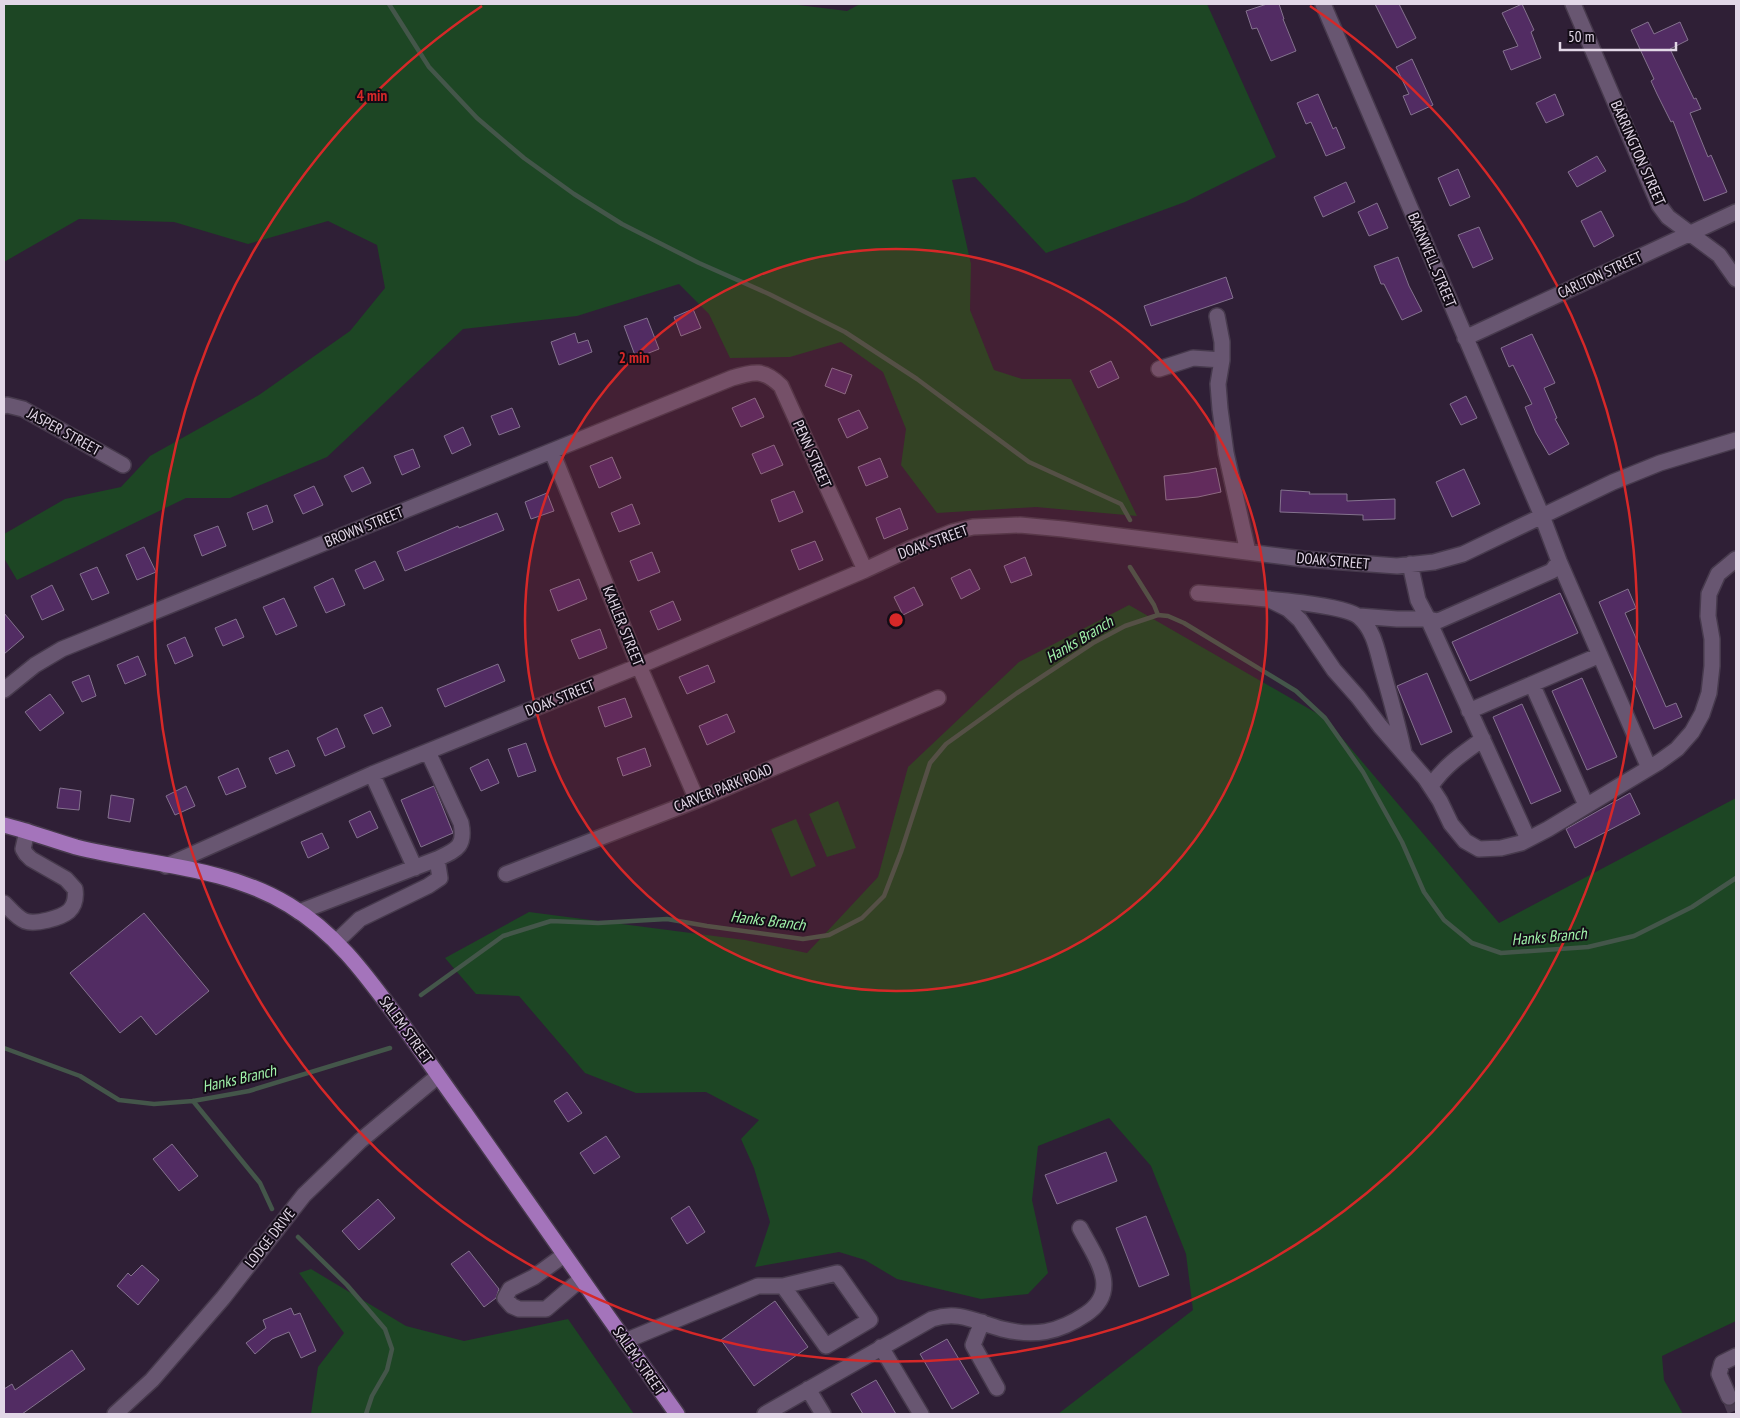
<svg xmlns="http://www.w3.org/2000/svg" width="1740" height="1418" viewBox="0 0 1740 1418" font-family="'PT Sans Narrow',sans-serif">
<rect width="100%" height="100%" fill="#2f1f36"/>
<!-- green -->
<path fill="#1d4624" d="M4,4H790L847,11L860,4H1207L1276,157L1185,202L1046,253L975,177L952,180L971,264L970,310L994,370L1022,379H1071L1137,516L1036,507L937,513L901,465L906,429L883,372L841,342L790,357L730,358L709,314L679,284L577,316L463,329L327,457L230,498H186L17,580L4,558V534L65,499L121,487L150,456L259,395L350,331L385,288L377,245L328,221L248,244L174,222L79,219L4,262Z
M1129,605L1325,718L1499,923L1736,798V1321L1662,1356L1664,1380L1683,1414H1058L1193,1310L1186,1254L1151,1166L1109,1118L1038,1146L1032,1200L1048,1273L1028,1294L981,1299L897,1279L865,1260L839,1252L755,1267L770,1222L754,1168L741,1139L759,1120L706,1092L636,1093L585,1073L519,996L476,994L445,958L529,912L745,940L807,953L878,877L908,767L1019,662Z
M838,801L856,848L827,857L809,814Z
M796,819L816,866L791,877L771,829Z
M311,1269L406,1326L464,1341L568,1319L634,1414H311L318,1367L344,1333L299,1273Z"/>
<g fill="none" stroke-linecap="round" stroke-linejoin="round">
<!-- stream -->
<path stroke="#44564a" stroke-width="4.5" d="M389,4L429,67L477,118L524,158L574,194L622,224L699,263L769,294L845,332L917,379L1029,462L1121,504L1130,520
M1130,567L1154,605L1158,615
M421,995L503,936L551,921L598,923L667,919L707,926L803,939L829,935L862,918L884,896L901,852L930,763L946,744L1017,693L1093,643L1125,626L1158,615L1168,616L1184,623L1296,691L1325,718L1363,772L1402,842L1424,892L1444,920L1472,943L1501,953L1588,947L1634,936L1692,907L1736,878
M4,1048L80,1076L119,1100L154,1104L193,1101L249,1091L390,1048
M193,1101L260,1183L272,1209
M298,1237L347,1285L385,1329L392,1349L387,1370L372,1396L366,1414"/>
</g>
<!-- building -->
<path fill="#522c63" stroke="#84728e" d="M1267,4H1279L1284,19H1283L1296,51L1271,61L1257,28L1252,29L1246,11Z
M1375,4H1399L1416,38L1397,48Z
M1522,4L1534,30L1531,32L1541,58L1511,70L1503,51L1518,46L1502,13Z
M1648,22L1654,34L1680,22L1688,40L1670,49L1694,99L1696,98L1701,109L1690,113L1708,157L1711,155L1727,192L1704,201L1673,121L1671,122L1657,94L1651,81L1654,79L1631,30Z
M1412,59L1433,105L1411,115L1403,96L1409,94L1396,67Z
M1318,94L1333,129L1336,127L1345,148L1326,156L1311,122L1306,124L1297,103Z
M1555,94L1564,115L1546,123L1536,103Z
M1597,156L1606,171L1577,187L1568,172Z
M1458,169L1470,197L1450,206L1438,178Z
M1346,182L1355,202L1323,217L1314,197Z
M1377,203L1388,228L1369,236L1358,212Z
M1601,211L1614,236L1594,247L1581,221Z
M1479,227L1493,259L1473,268L1458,235Z
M1398,257L1409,286L1422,311L1402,320L1384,284H1381L1374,266Z
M1226,277L1233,298L1151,326L1144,306Z
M693,309L701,328L681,336L674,317Z
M647,318L659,349L636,358L624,326Z
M575,333L578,343L588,340L592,352L559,365L551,342Z
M1532,334L1555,383L1544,388L1557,418L1555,419L1569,444L1549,455L1536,433L1525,407L1532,404L1513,365L1509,367L1501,348Z
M1111,361L1119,378L1098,388L1090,371Z
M832,368L852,375L845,394L825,386Z
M1466,396L1477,418L1461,425L1450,404Z
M755,398L764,417L741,427L732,408Z
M512,408L520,427L499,435L491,416Z
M859,410L868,428L847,438L838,419Z
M463,427L471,445L452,454L444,436Z
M774,445L783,465L761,474L752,454Z
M413,449L420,467L402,475L394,456Z
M612,457L621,478L599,488L590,466Z
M880,458L888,477L866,486L858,467Z
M363,467L371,483L352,492L344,476Z
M1216,468L1221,492L1198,497L1166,500L1164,476L1189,473Z
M1464,469L1480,504L1452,517L1436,482Z
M314,486L323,505L303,514L294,495Z
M1281,490L1310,492L1309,494H1347V501L1395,499V519L1363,520V515L1280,512Z
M794,491L803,512L779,522L771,500Z
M547,493L554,511L531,519L525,502Z
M632,504L640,524L619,532L611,513Z
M267,505L273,522L253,530L247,513Z
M900,508L908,529L884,539L876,518Z
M497,513L504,530L405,571L397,552L458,526L459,528Z
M218,526L226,546L202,556L194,535Z
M815,541L823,560L799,570L791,550Z
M144,547L156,572L137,580L126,555Z
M652,552L660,572L638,581L630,561Z
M1025,557L1032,575L1011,583L1004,566Z
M375,561L384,580L364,589L355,570Z
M97,567L109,593L92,600L80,574Z
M970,569L980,589L961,599L951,578Z
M333,578L345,605L326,613L314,587Z
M579,579L587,599L558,611L550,590Z
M52,585L64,610L42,620L31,596Z
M914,587L923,605L903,615L894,597Z
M1628,589L1636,608L1625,613L1666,707L1676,703L1682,717L1654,729L1599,602Z
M1560,593L1578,633L1470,681L1452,642Z
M284,598L297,626L276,635L263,607Z
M673,601L681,620L658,630L650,611Z
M4,613L24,637L4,654Z
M236,619L244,637L223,646L215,628Z
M600,629L607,648L579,659L571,640Z
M185,637L193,656L175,664L167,645Z
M138,656L146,675L125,684L117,665Z
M498,664L505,681L445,707L437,689Z
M708,665L715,682L687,694L679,677Z
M1427,673L1452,732L1421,745L1397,686Z
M89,675L96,696L82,702L72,682Z
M1582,678L1617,757L1587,770L1552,691Z
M50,694L64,713L40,731L25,712Z
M625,698L632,717L605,727L598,707Z
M1522,704L1561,791L1531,804L1493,717Z
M382,707L391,726L373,734L364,715Z
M727,714L735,732L707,745L699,726Z
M337,728L345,747L325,756L317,738Z
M526,743L536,771L518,777L508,749Z
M645,748L651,766L623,776L617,758Z
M288,750L295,766L276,774L269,758Z
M488,759L499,783L481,791L470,768Z
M238,768L246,787L226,795L218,777Z
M186,786L195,806L175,815L166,796Z
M434,786L453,833L421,847L401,800Z
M60,788L81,791L79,810L57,808Z
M1630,793L1640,814L1575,848L1566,829Z
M111,795L134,799L130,822L108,818Z
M370,811L378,828L357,838L349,821Z
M322,833L329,848L308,858L301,842Z
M144,913L209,991L156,1035L141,1016L120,1033L70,973Z
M567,1092L582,1113L568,1122L554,1101Z
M606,1136L620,1157L594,1174L580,1153Z
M172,1144L198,1176L179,1191L153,1159Z
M1106,1152L1117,1181L1057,1204L1045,1175Z
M378,1199L395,1218L359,1250L342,1231Z
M689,1206L705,1232L687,1244L671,1218Z
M1146,1216L1169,1275L1139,1287L1116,1228Z
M469,1251L499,1289L496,1298L484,1307L451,1264Z
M142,1265L159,1280L138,1305L117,1286L128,1273L131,1276Z
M775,1301L808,1347L754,1386L721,1340Z
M291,1308L294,1315L300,1313L316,1351L301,1358L289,1332L272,1339L255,1354L246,1343L266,1328L263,1320Z
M947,1339L979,1393L952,1409L920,1354Z
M72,1350L85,1369L22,1414H4V1389L12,1384L15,1390Z
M876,1380L896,1414H863L851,1394Z"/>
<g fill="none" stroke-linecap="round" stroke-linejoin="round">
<!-- minor-tunnel -->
<path stroke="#4a3b51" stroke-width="15" stroke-dasharray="15 8" stroke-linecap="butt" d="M1729,1397L1736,1414"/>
<!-- minor casing -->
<g stroke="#473a4d" stroke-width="18">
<path id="minor" d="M1323,4L1542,516L1559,561L1552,571L1438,621L1428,619L1418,600L1410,564
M1573,4L1659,205L1668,217L1719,255L1736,279
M1217,316L1222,342V360L1218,384L1220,409L1226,453L1248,552
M1465,338L1736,212
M1159,369L1193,358L1222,360
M4,406L7,405L23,409L123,465
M552,452L639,666L697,800
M1559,561L1649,768
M1198,593C1227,596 1342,602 1359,617C1374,630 1377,650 1382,668C1390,697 1398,724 1404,753
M1270,600L1288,609L1300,620L1334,670L1358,697L1380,726L1425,778L1440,801L1451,824L1465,841L1479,849L1501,848L1521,843L1548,829L1659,762L1677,749L1692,732L1702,714L1709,693L1712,666V639L1708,616L1709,594L1718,574L1736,559
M1359,616L1397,619H1428L1528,839
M1532,684L1586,805
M4,690L35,665L62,649L732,378C754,371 764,369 781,386L865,570
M1469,711L1600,655
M428,752L461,823C466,847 456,850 437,859
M372,774L415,868
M1431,786C1444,766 1463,753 1483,739
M166,866L372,774L639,666L865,570L912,548L952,532L973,527L1020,525L1063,529L1303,559L1397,566L1434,562L1463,554L1613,482L1660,463L1736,440
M506,874L697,800L938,698
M4,903C10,909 17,918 25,921C35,925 61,918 69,911C75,905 76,896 75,889L66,879L31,859L26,854L23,849L27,831
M299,912L437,859L440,878L428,886L360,919L336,942
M564,1255L534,1277L510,1289L505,1298L512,1306L519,1309H546L581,1279
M982,1322L973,1345L997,1388
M625,1341L758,1286H783L826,1346L870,1320L837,1273L783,1286
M881,1347L921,1414
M808,1389L823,1414
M1729,1397L1719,1374L1722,1363L1736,1356
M115,1414L152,1380L223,1298L304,1195L360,1141L438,1076
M765,1414L932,1319C959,1310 976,1322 1002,1329C1034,1337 1058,1333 1086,1314C1122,1290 1095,1257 1080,1228"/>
</g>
<!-- major casing -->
<g stroke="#473a4d" stroke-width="18">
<path id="major" d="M4,825C28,831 52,840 76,847C147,865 225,866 289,905C334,932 363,971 394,1013C418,1046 441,1080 465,1113C535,1213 606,1314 677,1414"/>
</g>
<!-- minor -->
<use href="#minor" stroke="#685671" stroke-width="15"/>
<!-- major -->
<use href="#major" stroke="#a474bb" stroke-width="15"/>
</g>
<!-- distance rings -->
<circle cx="896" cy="620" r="371" fill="#d62828" fill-opacity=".12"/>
<g fill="none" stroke="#d62828" stroke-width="2.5">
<circle cx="896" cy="620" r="371"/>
<path d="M1310 6A741 741 0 1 1 482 6"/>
</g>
<g text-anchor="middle" stroke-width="4" stroke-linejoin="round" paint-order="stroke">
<!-- street labels -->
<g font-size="15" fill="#e2d7e7" stroke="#130c16">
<text transform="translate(1638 153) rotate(66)" y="5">BARRINGTON STREET</text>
<text transform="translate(1432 260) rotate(67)" y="5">BARNWELL STREET</text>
<text transform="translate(1600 275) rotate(-25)" y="5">CARLTON STREET</text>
<text transform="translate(64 432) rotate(29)" y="5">JASPER STREET</text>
<text transform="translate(812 454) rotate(66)" y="5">PENN STREET</text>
<text transform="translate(364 527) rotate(-22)" y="5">BROWN STREET</text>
<text transform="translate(933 542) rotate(-20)" y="5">DOAK STREET</text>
<text transform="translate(1333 561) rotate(5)" y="5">DOAK STREET</text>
<text transform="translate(623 626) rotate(68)" y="5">KAHLER STREET</text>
<text transform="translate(560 698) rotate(-22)" y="5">DOAK STREET</text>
<text transform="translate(723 788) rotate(-22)" y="5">CARVER PARK ROAD</text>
<text transform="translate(406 1030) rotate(54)" y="5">SALEM STREET</text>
<text transform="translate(270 1238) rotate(-52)" y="5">LODGE DRIVE</text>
<text transform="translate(639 1361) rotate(55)" y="5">SALEM STREET</text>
</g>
<!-- water labels -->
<g font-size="16" font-style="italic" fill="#a0f3aa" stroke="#130c16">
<text transform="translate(1079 639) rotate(-31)" y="6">Hanks Branch</text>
<text transform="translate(768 920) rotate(7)" y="6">Hanks Branch</text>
<text transform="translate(1549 936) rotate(-5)" y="6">Hanks Branch</text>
<text transform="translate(239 1078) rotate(-13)" y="6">Hanks Branch</text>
</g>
</g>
<circle cx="896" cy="620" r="8" fill="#d62828" stroke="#130c16" stroke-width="2.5"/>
<g font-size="15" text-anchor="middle" font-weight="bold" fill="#d62828" stroke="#130c16" stroke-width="4" stroke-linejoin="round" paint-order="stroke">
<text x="372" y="101">4 min</text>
<text x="634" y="363">2 min</text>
</g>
<!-- border -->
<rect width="1740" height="1418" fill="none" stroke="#e2d7e7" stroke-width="10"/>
<!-- scale -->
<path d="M1560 42v8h116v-8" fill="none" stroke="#e2d7e7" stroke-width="2.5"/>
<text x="1568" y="42" font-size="15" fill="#e2d7e7" stroke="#130c16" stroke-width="4" paint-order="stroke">50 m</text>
</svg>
